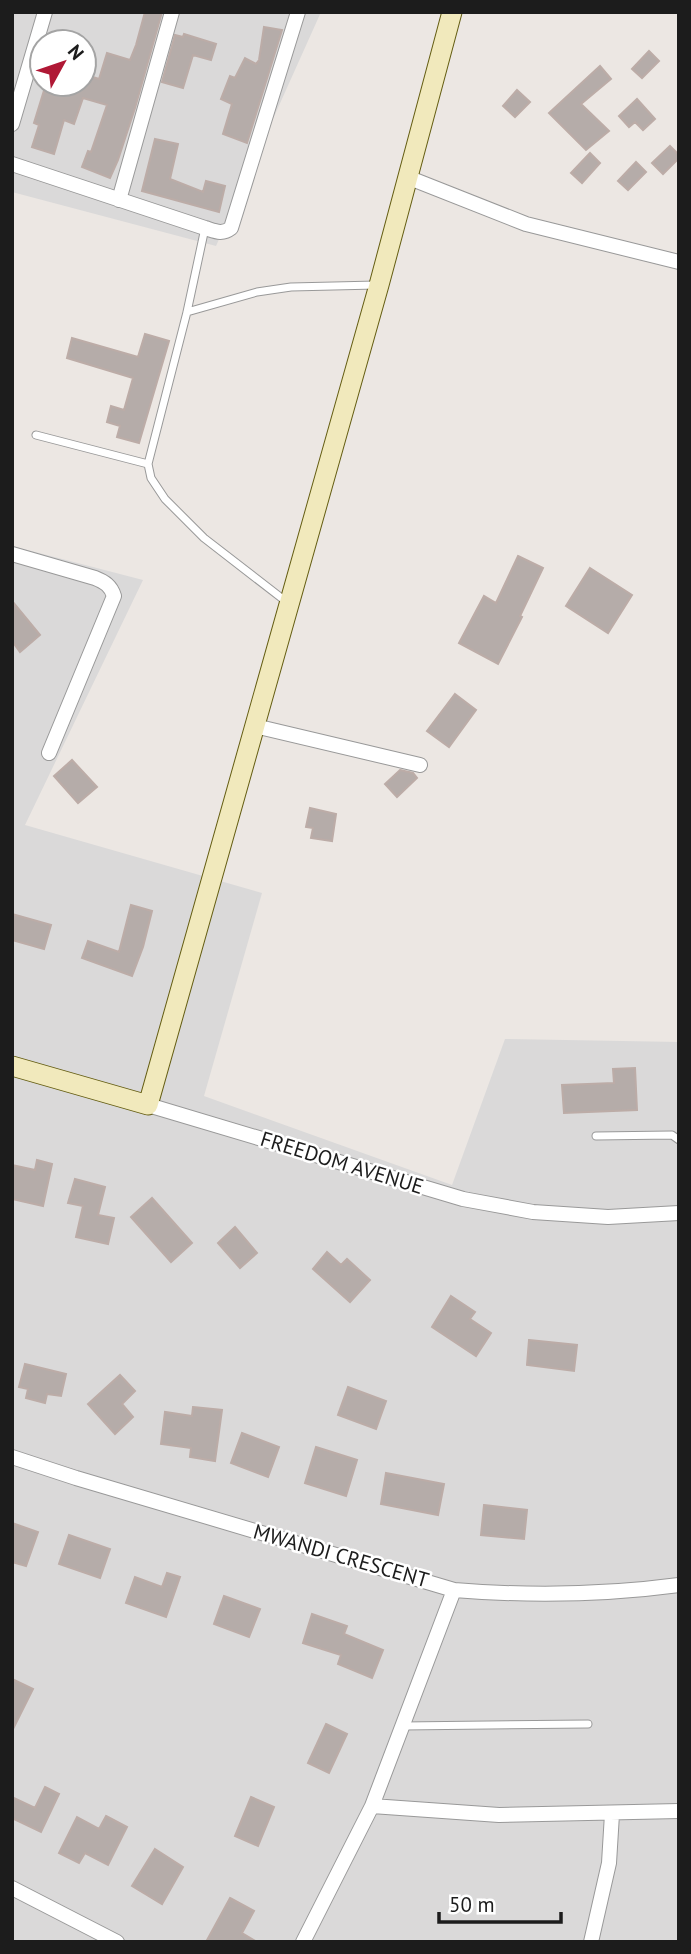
<svg xmlns="http://www.w3.org/2000/svg" width="691" height="1954" viewBox="0 0 691 1954" font-family="'PT Sans',sans-serif">
<rect width="100%" height="100%" fill="#ece7e3"/>
<!-- residential -->
<path fill="#dad9d9" fill-rule="evenodd" d="M12,12H321L216,246L12,192ZM42,42H84V84H42Z
M12,546L143,580L25,825L262,893L204,1096L452,1185L505,1039L679,1042V1942H12Z"/>
<!-- building -->
<path fill="#b5aca9" stroke="#bcaca7" stroke-width="2" d="M145,12H162L135,108L118,160L110,178L82,167L88,151L91,152L107,105L83,98L74,124L64,120L54,154L32,147L39,125L34,123L46,84H88L90,76L99,79L107,53L130,60L136,45Z
M264,27L282,30L247,143L223,134L232,104L221,99L230,76L235,78L245,58L256,64L259,60Z
M184,34L216,44L211,60L193,55L183,88L162,82L175,35L183,37Z
M649,51L659,61L642,78L632,69Z
M600,66L611,79L581,104L609,131L586,150L549,113Z
M517,90L530,102L515,117L503,106Z
M637,99L655,119L643,130L635,122L629,127L619,116Z
M155,139L178,144L170,179L203,192L206,181L225,186L219,212L142,191Z
M670,146L679,155V158L663,174L652,163Z
M590,153L600,163L582,183L571,173Z
M636,162L646,172L628,190L618,181Z
M145,334L169,341L139,443L117,437L120,426L107,422L111,406L124,410L133,378L67,358L72,338L138,357Z
M518,556L543,568L520,616L522,617L498,664L459,643L484,596L496,603Z
M590,568L632,595L608,633L566,606Z
M12,601L40,635L20,652L12,641Z
M455,694L476,710L449,747L427,731Z
M72,760L97,787L78,803L54,776Z
M400,770L413,773L417,778L397,797L385,784Z
M310,808L336,814L332,841L311,838L313,828L306,827Z
M131,905L152,911L143,947L132,976L82,958L88,941L119,952Z
M12,914L51,925L44,949L12,940Z
M635,1068L637,1110L564,1113L562,1085L614,1083L613,1069Z
M37,1160L52,1164L43,1206L12,1199V1165L35,1170Z
M75,1179L105,1187L98,1215L114,1218L108,1244L76,1237L83,1206L68,1203Z
M152,1198L192,1243L171,1262L131,1217Z
M235,1227L257,1253L240,1268L218,1243Z
M327,1252L341,1265L347,1259L370,1280L350,1302L313,1269Z
M451,1296L475,1312L470,1319L491,1333L476,1356L432,1327Z
M529,1340L577,1345L574,1371L527,1365Z
M25,1364L66,1374L61,1396L47,1394L45,1403L26,1398L28,1389L19,1387Z
M120,1375L135,1391L122,1404L133,1417L115,1434L88,1404Z
M348,1387L386,1401L376,1429L338,1415Z
M193,1407L222,1410L215,1461L190,1457L191,1448L161,1444L165,1412L192,1416Z
M242,1433L279,1447L268,1477L231,1463Z
M316,1447L357,1460L346,1496L305,1483Z
M386,1473L444,1484L438,1515L381,1504Z
M484,1505L527,1510L524,1539L481,1535Z
M12,1523L38,1532L26,1566L12,1562Z
M69,1535L110,1549L100,1578L59,1564Z
M167,1573L180,1577L166,1617L126,1603L135,1577L162,1587Z
M224,1596L260,1609L249,1637L214,1624Z
M312,1614L347,1626L344,1634L383,1650L372,1678L338,1664L341,1655L303,1643Z
M12,1679L33,1689L12,1731Z
M326,1724L347,1734L329,1773L308,1763Z
M45,1787L59,1794L41,1832L12,1818V1797L35,1808Z
M251,1797L274,1807L258,1846L235,1836Z
M106,1816L127,1827L108,1865L85,1853L79,1863L59,1853L77,1817L99,1829Z
M155,1849L183,1867L162,1904L132,1886Z
M230,1898L254,1911L242,1933L257,1942H206Z"/>
<g fill="none" stroke-linecap="round" stroke-linejoin="round">
<!-- lane casing -->
<g stroke="#999" stroke-width="9">
<path id="lane" d="M205,228L187,312L148,464L151,478L165,499L204,538L288,603
M187,312L257,292L291,287L376,285
M36,435L148,464
M596,1136L672,1135L679,1140
M403,1726L588,1724"/>
</g>
<!-- street casing -->
<g stroke="#999" stroke-width="16">
<path id="street" d="M12,124L45,12
M12,164L205,228C215,231 222,235 231,228L298,12
M407,177L526,224L679,262
M119,200L172,12
M12,554L95,578C105,582 111,586 114,596L49,753
M255,726L420,765
M148,1105L463,1199L533,1212L608,1217L679,1213
M12,1457L76,1478L454,1590C529,1596 604,1595 679,1585
M372,1806L499,1815L679,1811
M12,1888L117,1942
M303,1942L372,1806L454,1590
M591,1942L609,1863L612,1814"/>
</g>
<!-- secondary casing -->
<g stroke="#645d12" stroke-width="21">
<path id="secondary" d="M12,1066L148,1105L379,285L452,12"/>
</g>
<!-- lane -->
<use href="#lane" stroke="#fff" stroke-width="7"/>
<!-- street -->
<use href="#street" stroke="#fff" stroke-width="14"/>
<!-- secondary -->
<use href="#secondary" stroke="#f1e9bc" stroke-width="19"/>
</g>
<g text-anchor="middle" stroke-width="5" stroke-linejoin="round" paint-order="stroke">
<!-- street labels -->
<g font-size="21" fill="#1c1c1c" stroke="#fff">
<text transform="translate(342 1163) rotate(17)" y="7">FREEDOM AVENUE</text>
<text transform="translate(341 1556) rotate(16)" y="7">MWANDI CRESCENT</text>
</g>
</g>
<!-- border -->
<rect width="691" height="1954" fill="none" stroke="#1c1c1c" stroke-width="28"/>
<!-- north arrow -->
<g transform="translate(63 63) rotate(50)"><circle r="33" fill="#ffffff" stroke="#a4a4a4" stroke-width="2"/>
<path d="M0-5L12 26L0 18L-12 26Z" fill="#b01835"/>
<text y="-10" font-size="19" font-weight="bold" text-anchor="middle" fill="#1c1c1c">N</text>
</g>
<!-- scale -->
<path d="M439 1912v10h122v-10" fill="none" stroke="#1c1c1c" stroke-width="3.5"/>
<text x="449" y="1912" font-size="21" fill="#1c1c1c" stroke="#ffffff" stroke-width="5" paint-order="stroke">50 m</text>
</svg>
